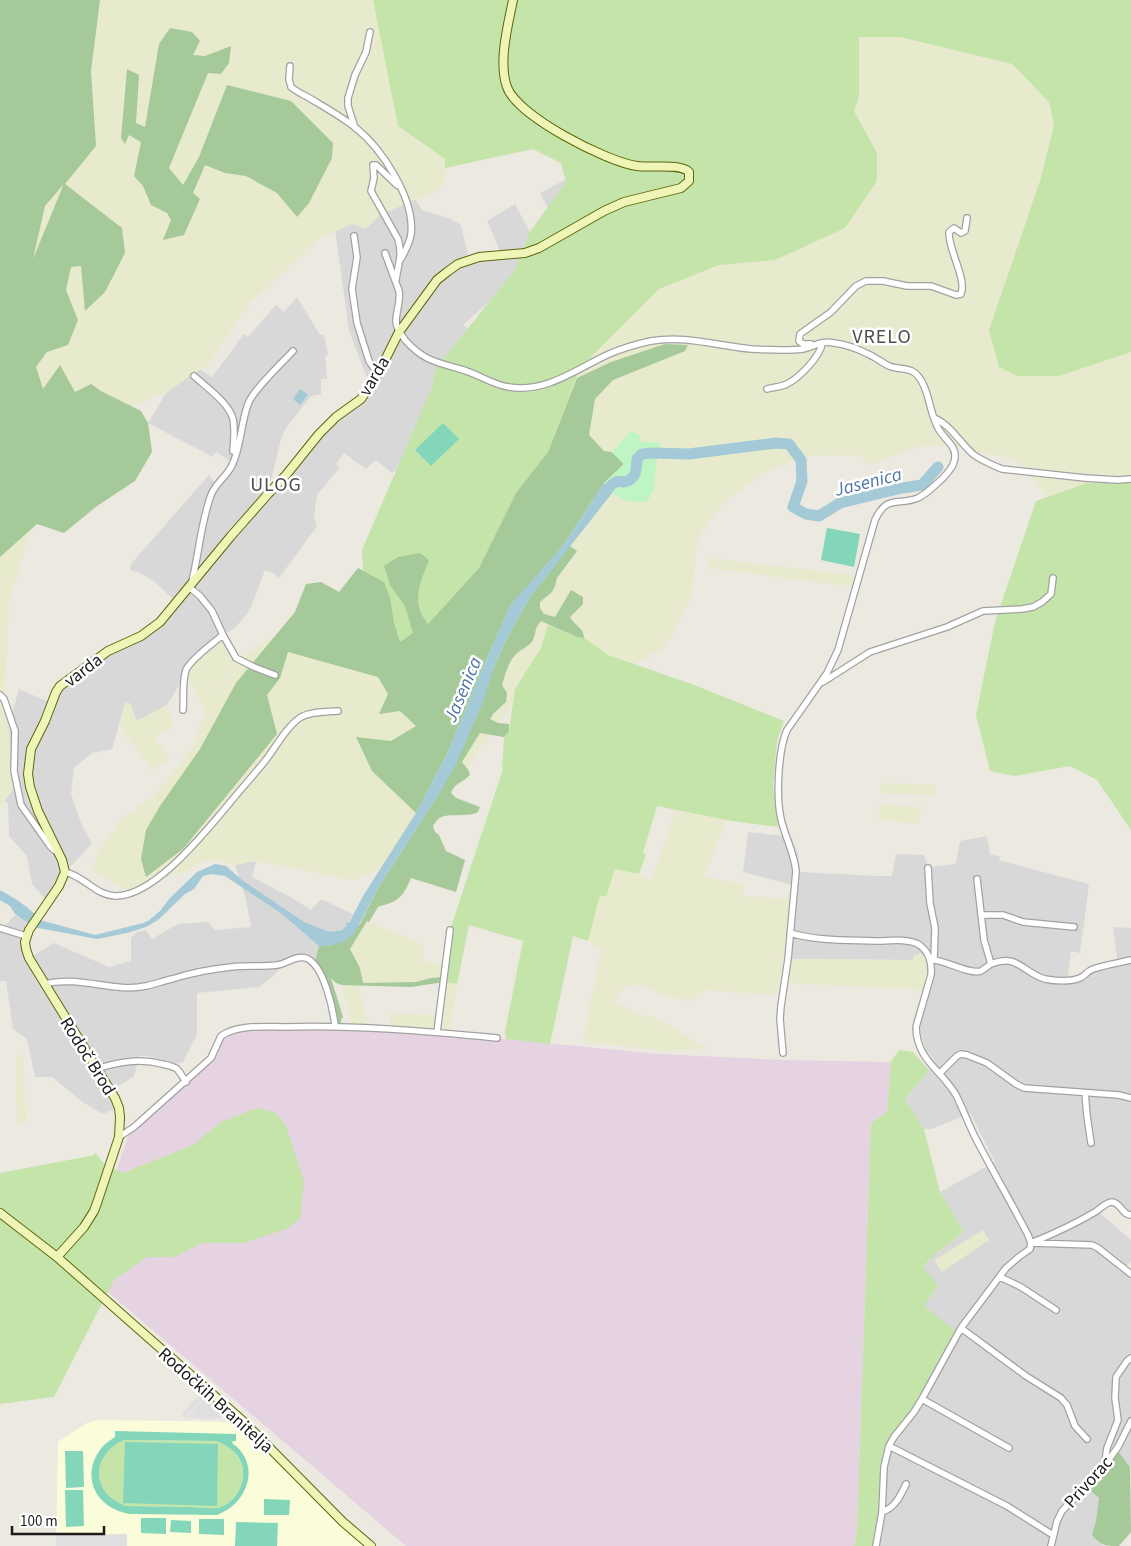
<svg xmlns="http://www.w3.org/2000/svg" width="1131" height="1546" viewBox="0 0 1131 1546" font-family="'Source Sans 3',sans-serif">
<rect width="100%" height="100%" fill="#ece9e1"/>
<!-- residential -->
<path fill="#d9d8d8" d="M379,139L422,210L451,219L461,225L469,259L501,253L487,221L515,204L538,247L562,234L540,193L568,178L604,211L491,300L463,325L473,333L397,469L392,473L376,460L366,469L344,453L336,464L340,467L317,495L314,516L317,526L279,578L274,573L265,570L252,605L247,614L234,629L223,635L181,682L167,705L137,721L130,704H125L112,749L92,753L74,768L71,794L81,823L92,844L65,872L48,902L32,884L27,856L9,836L8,804L0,795V736L13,723V710L19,689L51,703L56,692L94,661L141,636L176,602L154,581L140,573L130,570L131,564L209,475L216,484L233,463L216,452L213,457L148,423L186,360L212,377L244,334L248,337L276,305L284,312L297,297L320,335H324L328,355L325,356L327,379H321V394L311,396L286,428L281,439L268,492L305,450L370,386L349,331L333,214Z
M748,832L791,837L798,853L800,872L876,876H892L896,854L924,855L929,867L956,864L960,841L987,836L990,854L1001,857L998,860L1089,884L1080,953L1071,951L1067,982L1089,972L1118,965L1113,927L1131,928V1218L1126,1214L1123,1207L1110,1203L1099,1212L1131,1240V1261L1126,1267L1131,1272V1465L1130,1467L1117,1451L1116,1512L1101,1545L1105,1546H877L884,1515L888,1454L891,1447L910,1419L924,1306L923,1268L934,1255L964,1232L940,1192L995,1162L970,1113L932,1129H924L905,1099L936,1062L926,1050L920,1031L919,1023L930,987L913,960L790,959L796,886L743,872Z
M256,861L252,877L294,899L311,910L321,899L353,914L345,928L336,932L319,946L314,965L307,959L286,963L274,975L259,987L197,993V1034L183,1062L175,1064L148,1056H139L134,1076L116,1088L124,1105L103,1114L84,1103L52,1077H35L27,1039L13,1029L6,981H0V924L5,926L15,915L31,926L29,930V958L54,943L109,967L131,961V938L137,932L146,930L152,939L178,924L208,922L215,930L251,927L246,900L235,865Z"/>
<!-- industrial -->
<path fill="#e5d3e1" d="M326,1026L431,1032L659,1054L782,1060L891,1062L887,1112L871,1123L857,1530L854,1546H406L82,1270L128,1137L216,1056L225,1036L247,1029Z"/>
<!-- education -->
<path fill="#fbfcda" d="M99,1420L244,1422L346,1525L364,1546H56L58,1442L87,1423Z"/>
<!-- farmland -->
<path fill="#e7eacd" d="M100,0H373L398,126L445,159V168H447L445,182L436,191L380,215L366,229L352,224L320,238L250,303L208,364L167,392L83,425L55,448L9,602L5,685L14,788L0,808V338L32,262L45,206L96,146L91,71Z
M858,37H900L1012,64L1049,102L1054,125L1040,181L989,330L1059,376L1131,352V483H1087L1047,497L1017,460L948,446H920L869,465L859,455L804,456L762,474L725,502L697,539L692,595L665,647L623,670L521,693L498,723L405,860L354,880L256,861L235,865L216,859L199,863L186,871L126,890L93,871L98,852L121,820L154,796L191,750L205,713L186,671L187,669L223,635L236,658L212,700L237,661L269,638L307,624L344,633L580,368L659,289L720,265L775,260L877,153L854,111L859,97Z
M710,558L859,576L856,587L708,568Z
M125,703H130L137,721L167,705L174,725L154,737L170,758L153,771L119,725Z
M881,783L936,785L935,795L881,793Z
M880,803L921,808L919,824L878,819Z
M676,810L726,819L704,877L744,884L743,896L790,899L782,968L776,995L706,990L688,1001L661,995L644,985L624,986L614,1003L634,1011L641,1015L655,1017L706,1048L670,1051L583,1042L601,951L588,941L600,895L606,896L615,869L639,874L652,879Z
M367,920L375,925L424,944L422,961L446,964L444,977L431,978L416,982L362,983L360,968L350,949Z
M926,952L932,959L926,990L784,983L788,959L913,960L914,955Z
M444,982L457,984L450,1033L391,1029L390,1014L439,1015Z
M342,985H358L368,1028L353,1027Z
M16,1055H23L26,1123H17Z
M983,1230L989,1240L942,1272L934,1260Z"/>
<!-- grass -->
<path fill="#c4e4a9" d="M373,0H1131V352L1059,376H1017L999,367L989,330L1040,181L1054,125L1049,102L1012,64L900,37H859V97L854,111L877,153V181L845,228L775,260L719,265L659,289L580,368L548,452L516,493L479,568L428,624L400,642L367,633L362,550L432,387L436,368L515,270L529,233L566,182L561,163L533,149L445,168V159L398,126Z
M1087,483H1131V830L1097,780L1070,766L1014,776L990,771L976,715L995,622L1036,501Z
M548,625L577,637L584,638L608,655L694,685L784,721L777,741L773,785L778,827L732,821L657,806L643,853L646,855L639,874L615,869L606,897L600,895L588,941L573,936L550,1044L506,1039L505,1032L523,941L469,925L457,984L444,982L450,930L502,772L504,737L509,731L515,689L541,648Z
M899,1050L913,1052L929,1070L905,1099L924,1129L940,1192L964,1232L934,1255L923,1267L938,1285L924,1306L957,1332L919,1399L890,1441L881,1511L874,1546H854L857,1530L871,1123L887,1112L891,1062Z
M258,1108L276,1113L286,1126L304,1182L300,1219L286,1229L244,1243H202L174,1257H147L114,1280L54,1397L0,1404V1173L95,1155V1152L104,1164L123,1173L193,1145L221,1122Z
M125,1440L216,1441C229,1446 242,1455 243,1470C244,1487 235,1504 217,1508C209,1509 199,1507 190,1507C169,1507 147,1506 125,1506C116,1501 106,1496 102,1486C93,1467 107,1446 125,1440Z"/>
<!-- forest -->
<path fill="#a5c998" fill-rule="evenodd" d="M0,0H100L91,71L96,146L65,184L122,228L125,253L105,292L85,311L81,266L71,267L66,290L78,320L68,345L47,352L36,367L43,389L60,365L75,392L91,384L101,391L141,411L148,423L152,452L135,481L97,506L64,533L37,524L0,557ZM63,185V186L33,259L45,206Z
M170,28L192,32L200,41L193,55L205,56L231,46L229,63L221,74L208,73L169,168L183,185L199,157L227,85L291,101L333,143L332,158L309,203L297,217L277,193L246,176L225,173L205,165L193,193L200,199L184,235L163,240L171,220L167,213L151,205L143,186L134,176L141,142L129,135L125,144L121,138L127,69L139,75L136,123L145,127L159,44Z
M665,344L688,345L685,351L613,380L595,399L589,435L604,451L612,452L624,464L604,483L562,547L510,606L484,665L448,752L416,813L372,771L356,737L391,741L416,726L400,711L379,714L388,694L378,677L288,652L280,678L267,695L277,734L183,849L146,877L141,859L146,830L160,806L200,749L236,683L295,612L306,584L321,582L339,592L358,568L384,582L390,598L394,623L400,642L413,633L405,606L390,585L384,566L398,557L420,553L429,560C420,584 410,601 428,624L479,568L516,493L548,452L577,378L611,362Z
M570,546L577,551L557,578L555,586L552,592L540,602V608L544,614L555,617L571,590L583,597V604L570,617C575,626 584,628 584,638L577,637L541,621C533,629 537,636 531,643C527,647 520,650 515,655C508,663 505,675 502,685L507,693L506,702L493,714L490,719L498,723L509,724V731L504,737L480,733L462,762L469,771L470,775C464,782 454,783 451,793L456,798L480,807L478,812C467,818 446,812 438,819C436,821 435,823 433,826L435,832L439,835L446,851L465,860L456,892L411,878C407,888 401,900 390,903C386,905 382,905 378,907L369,922L367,921L350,949L360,968L363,983L416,982L431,978L444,977V982L411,987L342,985L336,983L331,978L343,1017L341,1020L342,1027L335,1026L331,1001L314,965L319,946H329L360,924L378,888L439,794L506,640L531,596Z
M1117,1450L1130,1467L1131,1532L1119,1546C1104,1546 1102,1546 1092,1535L1096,1521L1099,1498L1086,1487Z"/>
<!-- park -->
<path fill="#bff5c5" d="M631,431L640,436L639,441L641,442H660L655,473L654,490L647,502C621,502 621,501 604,483L624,464L612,452Z"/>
<!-- pitch -->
<path fill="#83d6b9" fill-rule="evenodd" d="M443,423L459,439L431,466L415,450Z
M827,528L860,534L854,567L821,560Z
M115,1431L236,1434V1441H233L232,1443C262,1464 248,1504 217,1515L130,1514C97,1509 80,1478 100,1450C104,1444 109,1441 115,1437ZM125,1440L216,1441C229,1446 242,1455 243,1470C244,1487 235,1504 217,1508C209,1509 199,1507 190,1507C169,1507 147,1506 125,1506C116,1501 106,1496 102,1486C93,1467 107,1446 125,1440Z
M125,1442L218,1444L217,1506L123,1503Z
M65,1451H83L84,1487L66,1488Z
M65,1490H83L84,1526L66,1527Z
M264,1499L290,1500L289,1515H264Z
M141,1518H166V1534L141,1533Z
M199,1519H224V1535L199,1534Z
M171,1520L191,1521V1533L170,1532Z
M236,1522L278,1523L277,1546H235Z"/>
<!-- parking -->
<path fill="#dfdfdf" d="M173,1363L197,1384L192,1386L168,1365Z
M207,1394L214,1403L213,1405L219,1410L222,1409L228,1414L219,1418L212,1419L187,1418L201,1402L197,1397Z
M196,1398L200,1402L185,1418L182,1414Z
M127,1534V1546H56V1535Z"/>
<!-- water -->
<path fill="#a4cad7" d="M300,389L308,395L300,405L293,399Z
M604,483L613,492L531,596L506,640L494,667L483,702L457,762L439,794L378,888L354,934L343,942L329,946H319L282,914L225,876L211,874L203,876L194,889L185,894L158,920L146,927L127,933L97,939L33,927L15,914L10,906L0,900V890C14,898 30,907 40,920L95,935L143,923L148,921L160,911L170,898L197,872L215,864L226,866L242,880L304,922L330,932L342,930L347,925L346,924L347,922L349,923L363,896L416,813L448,752L484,665L510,605L562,547Z"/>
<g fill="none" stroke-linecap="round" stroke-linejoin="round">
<!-- river -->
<path stroke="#a4cad7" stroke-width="11" d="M599,500C604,494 609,485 616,482C619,481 622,482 624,482C637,479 636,470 637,459L642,454L653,453L689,454L776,443L789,444L801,460L802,481L793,507L806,514L819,516L840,503L902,488L922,485L938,467"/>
<!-- street casing -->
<g stroke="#a2a2a2" stroke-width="8">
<path id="street" d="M290,66L289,79L291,87C297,92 304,95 311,99C326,108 342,117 356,128C382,149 415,199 411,234C410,243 405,251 401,259
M355,128L348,106V98L355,75L366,52L370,32
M354,236L357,257L352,289L357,323L369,361L378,374
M385,253L399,291C401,301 396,311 396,322C397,330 401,334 405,340C423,360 435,362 460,369C477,373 492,385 509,387C547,393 576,369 609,354C623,348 637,344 651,341C685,335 718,346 751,349C768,350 786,351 803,349C815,347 819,340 834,343C845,344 858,349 868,354C875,357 881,362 889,366C896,369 905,368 912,371C924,377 928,398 931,409C933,416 935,422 938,428C944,440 959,446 954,462C952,469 947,473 943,478C935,485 928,493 918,498C898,506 887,494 875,520L838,650L827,673L787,730C778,750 776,797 781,819C785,837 794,852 796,871L788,959L781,1006L780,1019L783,1053
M396,280C398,263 403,257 398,239L371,191L374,178L373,165H376L397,185
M811,344H803L799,341L800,334L831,312L856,286L866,281H883L907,286H931L956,295L961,294C967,278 948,250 949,232L954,228L961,233L965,231L967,218
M194,376C206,387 229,403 233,419C235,429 234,441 233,451
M767,389C774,387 781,387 787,384C799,378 821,356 822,343
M934,418C951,425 960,443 974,455C983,461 992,465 1002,469L1085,478L1118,480L1131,479
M192,581C199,553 201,522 211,495C216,482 228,476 233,463C241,445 241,423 248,404C253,390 282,363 293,351
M189,587L200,596L212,611L223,635L236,658L254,667L275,675
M823,682L870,652L947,627L983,611L1022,609L1033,607L1042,602L1051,594L1053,578
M0,695L4,699L15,731L14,771L21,805L50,846L54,850L57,852
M183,710C184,697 182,682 186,670C191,659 213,643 223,635
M928,868L930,903L935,928L934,960H930
M65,872C84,876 95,895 115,896C154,897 205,832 228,805C240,790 253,776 265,761C276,747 286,727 301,717C312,711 326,712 338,711
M982,915H1003L1023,922L1074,927
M0,928L26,936
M790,933C817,941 848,940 875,941C888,941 906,938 918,944C929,951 932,963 931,975L916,1027C917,1061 941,1069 956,1095C963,1109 968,1123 975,1137C992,1170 1011,1202 1028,1235L1031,1243
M934,960C947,961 970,975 981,971C984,969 988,966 991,964L984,940L977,879
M991,964C1018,953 1023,973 1045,979C1054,981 1071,982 1080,978C1085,976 1087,971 1093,969C1105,965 1118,963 1131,960
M44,984C80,975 112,993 146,986C155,984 163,981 172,979C191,973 211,969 231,967C246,965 262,967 277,965C287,964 295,955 306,958C324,965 333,1009 335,1026
M437,1032L450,930
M96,1069C119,1062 139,1058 162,1064C167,1065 173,1066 177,1069C181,1073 183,1078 186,1082
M940,1073L957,1056L961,1054L967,1055L987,1063L1016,1084L1024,1088L1119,1095L1131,1098
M1085,1093L1087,1116L1091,1143
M119,1137L134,1127L211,1058L221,1036C238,1024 266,1027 285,1027C356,1025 426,1031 497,1038
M1033,1243L1092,1245L1098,1248L1131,1274
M1000,1277L1021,1287L1056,1310
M961,1328L1026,1376L1061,1398L1067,1405L1075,1426L1087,1439
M922,1399L1009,1448
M889,1446L1007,1506L1053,1535
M1105,1462L1107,1448L1118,1420L1115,1398L1116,1377L1127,1361L1131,1358
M882,1512C895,1508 901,1495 906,1484
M876,1546L882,1512L884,1467L889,1446L894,1437L914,1412L922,1399L961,1328L1006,1268L1020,1256L1030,1249L1031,1243C1053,1234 1075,1224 1095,1212C1100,1209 1106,1202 1112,1202C1121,1203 1122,1215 1131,1215
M1051,1546L1057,1521L1062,1511L1104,1466L1118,1447L1131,1421"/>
</g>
<!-- secondary casing -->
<g stroke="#5b680c" stroke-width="10">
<path id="secondary" d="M0,1213L57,1257L244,1422L343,1522L371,1546
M57,1257L84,1227L94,1211L97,1203L119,1137L120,1117L119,1108L115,1098L29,958L26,949L25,942L29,930L59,886L65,872L62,860L38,811L30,787L28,774L31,749L45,721L56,692L60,686L108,651L141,636L160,622L231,536L268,494L286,475L319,434L336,417L361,399L378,374L399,332L437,280L447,272L458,264L479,257L525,253L539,248L604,211L624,202L681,188L689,181V172C681,163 651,168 637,166C607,162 517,116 507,87C498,62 508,25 513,0"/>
</g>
<!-- street -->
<use href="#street" stroke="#fff" stroke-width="5.5"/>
<!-- secondary -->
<use href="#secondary" stroke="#eff4b7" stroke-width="8"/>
</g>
<g text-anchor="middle" stroke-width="5" stroke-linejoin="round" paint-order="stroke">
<!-- street labels -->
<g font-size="18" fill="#1b1b1b" stroke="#fff">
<text transform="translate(374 376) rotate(-59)" y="6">varda</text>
<text transform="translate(83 670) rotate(-37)" y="6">varda</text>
<text transform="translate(88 1056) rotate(58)" y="6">Rodoč Brod</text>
<text transform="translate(216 1400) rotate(42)" y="6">Rodočkih Branitelja</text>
<text transform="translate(1088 1482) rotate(-48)" y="6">Privorac</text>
</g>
<!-- water labels -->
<g font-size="19" font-style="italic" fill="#4f76a3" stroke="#fff">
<text transform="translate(868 481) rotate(-14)" y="7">Jasenica</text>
<text transform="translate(462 689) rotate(-67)" y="7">Jasenica</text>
</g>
<!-- quarter labels -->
<g font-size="20" letter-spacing="1" fill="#4e4e4e" stroke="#fff">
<text x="882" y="343">VRELO</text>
<text x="276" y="491">ULOG</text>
</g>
</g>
<!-- scale -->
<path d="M12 1526v8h92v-8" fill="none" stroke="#1b1b1b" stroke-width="2.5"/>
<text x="20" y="1526" font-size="15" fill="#1b1b1b" stroke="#ffffff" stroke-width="4" paint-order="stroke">100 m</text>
</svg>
